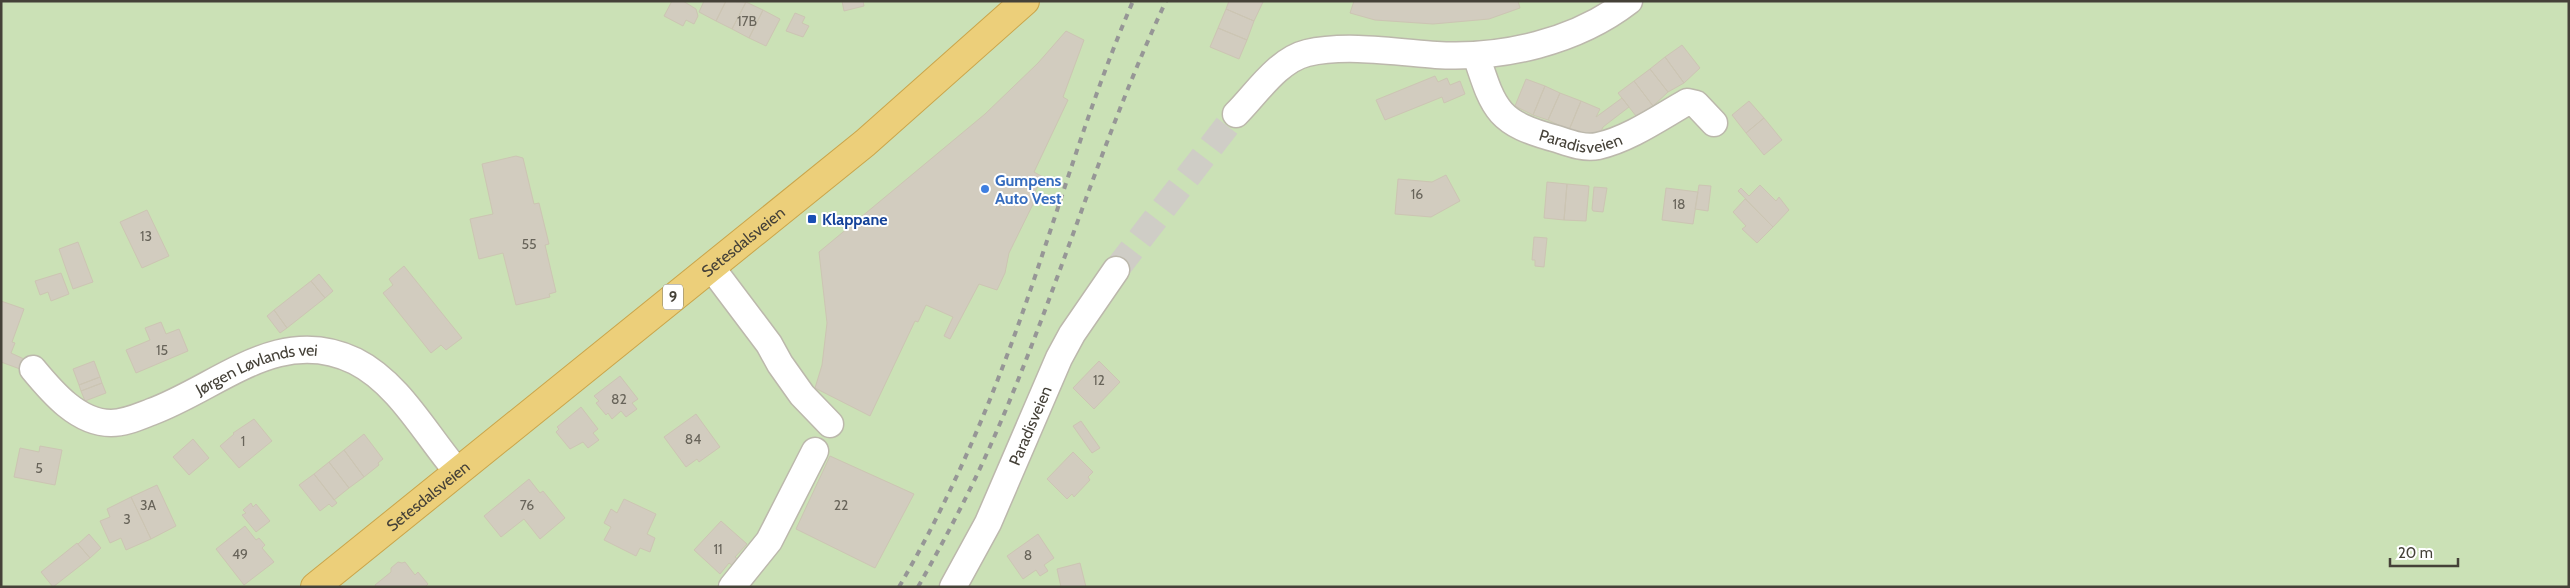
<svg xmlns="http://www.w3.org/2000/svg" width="2570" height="588" viewBox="0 0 2570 588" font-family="Cabin,sans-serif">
<rect width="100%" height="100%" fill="#f2f0e9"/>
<!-- green -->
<path fill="#cbe1b6" d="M1,1H2569V587H1Z"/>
<!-- building -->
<path fill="#d2ccbf" stroke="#ccc5b3" d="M672,1H683L696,9L698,16L694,24L686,20L683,26L664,16Z
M704,1H726L716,21L699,12Z
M726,1L746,2L732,29L716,21Z
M842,1H863L864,6L844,11Z
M1229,1H1260L1263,2L1254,21L1226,9Z
M1354,1H1518L1520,8L1489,19L1433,24L1375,20L1350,13Z
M746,2L763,10L749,38L732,29Z
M1226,9L1254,21L1247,40L1218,28Z
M763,10L780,19L766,46L749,38Z
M795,13L805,17L802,23L809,26L803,37L786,31Z
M1218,28L1247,40L1239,59L1210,47Z
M1066,31L1084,40L1063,97L1068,100L1034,172L1043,177L1035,192L1038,194L1009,253L1005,273L997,290L979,284L950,339L944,336L953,317L926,305L918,322L915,321L870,416L815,388L822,365L827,323L819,252L985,114L1038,63Z
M1682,45L1700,68L1684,83L1665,57Z
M1665,57L1684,83L1668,92L1650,69Z
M1650,69L1668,92L1653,106L1634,81Z
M1435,76L1438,82L1447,78L1450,85L1460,81L1465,94L1444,103L1442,97L1385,120L1376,100Z
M1526,79L1545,86L1533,115L1515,106Z
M1634,81L1653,106L1636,116L1618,93Z
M1545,86L1560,93L1548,120L1533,115Z
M1560,93L1581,101L1569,130L1548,120Z
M1622,98L1629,107L1603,127L1598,138L1569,130L1581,101L1600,109L1596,117Z
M1749,101L1764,118L1746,133L1732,115Z
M1764,118L1782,140L1764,155L1746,133Z
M516,156L523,158L534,204L539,203L549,244L545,245L556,292L549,294L550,297L516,305L503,253L479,259L470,219L493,214L482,164Z
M1446,175L1460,201L1431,217L1395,214L1398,179L1432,182Z
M1547,182L1567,184L1564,220L1544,218Z
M1567,184L1589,186L1586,221L1564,220Z
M1699,185L1711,186L1708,211L1695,209Z
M1760,185L1776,201L1779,197L1789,210L1773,227L1738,191L1741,188L1749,196Z
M1594,187L1607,188L1603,212L1593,211L1592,209Z
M1666,188L1698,192L1693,224L1662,220Z
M1745,199L1773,227L1757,243L1742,229L1746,226L1733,212Z
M147,210L169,256L142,268L120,222Z
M1534,237L1547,238L1544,267L1535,266V260H1532Z
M78,242L93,282L73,289L59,249Z
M404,266L462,338L446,350L441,345L431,353L383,293L393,285L389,279Z
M61,273L69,294L51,301L48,292L40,295L35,281Z
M319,274L333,291L325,298L311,281Z
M311,281L325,298L287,328L274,310Z
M1,301L24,309L12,342L15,343L11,353L24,359L20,369L1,362Z
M274,310L287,328L280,333L267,316Z
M161,322L166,334L179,329L188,351L136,373L126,350L150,340L145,328Z
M94,361L100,377L79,385L73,369Z
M1099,361L1120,382L1094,409L1073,388Z
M620,376L638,399L632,403L637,409L626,417L621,411L612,419L608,413L606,415L596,403L599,401L594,396Z
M100,377L102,383L81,391L79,385Z
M102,383L106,393L85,401L81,391Z
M581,407L598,429L593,433L599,440L588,448L583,442L570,449L556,432L559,429L557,427Z
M696,414L720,447L699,462L697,459L686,467L664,437Z
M254,419L272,441L239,468L220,446L234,434L233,433Z
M1081,421L1100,448L1092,453L1073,426Z
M364,434L383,459L378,463L379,465L364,477L344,450Z
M193,439L209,458L189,475L173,457Z
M40,446L62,450L55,485L14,477L20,448L39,452Z
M344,450L364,477L349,488L329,462Z
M1073,452L1093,472L1088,477L1090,480L1074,497L1072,494L1067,499L1047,479Z
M830,456L914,494L875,568L796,529Z
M329,462L349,488L334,500L314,474Z
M314,474L337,503L332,507L329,504L320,511L299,485Z
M529,479L540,493L543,491L565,518L540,539L524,519L501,537L484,516Z
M157,485L176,526L151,539L131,497Z
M131,497L151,539L126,550L121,538L110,543L100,521L110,517L107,509Z
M624,499L656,514L647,534L655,538L650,552L640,548L636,556L604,540L611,527L604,523L611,509L617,513Z
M251,503L253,507L256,504L270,521L256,532L242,515L246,513L243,510Z
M721,521L747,544L735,557L739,560L733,566L729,563L720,574L694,550Z
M245,526L256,540L259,538L265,545L262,548L274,562L244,585L216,549Z
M89,534L101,548L90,558L78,544Z
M1038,534L1054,558L1044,565L1048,571L1040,576L1036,570L1023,579L1007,556Z
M77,543L90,558L53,587L41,572Z
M398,562L402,563L405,562L415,575L418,572L428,584L425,587H376L375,585L391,572V568Z
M1080,563L1086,587H1061L1057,569Z"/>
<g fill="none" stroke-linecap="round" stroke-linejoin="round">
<!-- minor-tunnel -->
<path stroke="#cfcdc6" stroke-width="26" stroke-dasharray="26 13" stroke-linecap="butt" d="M1116,270L1236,114"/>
<!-- minor casing -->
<g stroke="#bcb8ac" stroke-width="29">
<g id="minor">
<path id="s1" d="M1476,55C1494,110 1497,123 1557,139C1569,143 1584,149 1598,146C1629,139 1659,118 1687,102L1696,104L1714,123"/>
<path d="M1236,114C1256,94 1278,60 1307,53C1345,44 1397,52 1436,55C1502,59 1576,42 1629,1"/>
<path d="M711,267L769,344L780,364L802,395L830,424"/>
<path id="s2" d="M33,369C52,392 78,423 111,423C125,423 138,417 151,412C219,387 279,324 355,361C399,383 426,435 457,471"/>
<path d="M732,587L769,541L815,451"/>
<path id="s3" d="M953,587L988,523L1059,358L1072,334L1116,270"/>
</g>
</g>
<!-- highway casing -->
<g stroke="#caa54b" stroke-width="30">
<g id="highway">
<path id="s4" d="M315,587L865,143L1025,1"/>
</g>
</g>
<!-- minor -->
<use href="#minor" stroke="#fff" stroke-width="26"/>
<!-- highway -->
<use href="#highway" stroke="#eccf7a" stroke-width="28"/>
<!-- rail -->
<path stroke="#969696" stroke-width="4" stroke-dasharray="6 6" stroke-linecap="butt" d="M899,587C938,520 970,451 998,379C1047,254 1080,124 1133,1
M918,587C945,539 970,492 992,442C1056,297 1099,144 1166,1"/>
</g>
<!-- markers -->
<circle fill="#3f7fe0" stroke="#fff" stroke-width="2" cx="985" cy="189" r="5"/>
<rect fill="#1a4fb4" stroke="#fff" stroke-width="2" x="807" y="214" width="10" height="10" rx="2.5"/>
<g text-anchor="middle" stroke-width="4" stroke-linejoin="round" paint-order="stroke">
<!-- number labels -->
<g font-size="14" fill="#68645a">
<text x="747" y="26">17B</text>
<text x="1417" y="199">16</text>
<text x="1679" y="209">18</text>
<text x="146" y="241">13</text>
<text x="529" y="249">55</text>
<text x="162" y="355">15</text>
<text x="1099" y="385">12</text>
<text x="619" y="404">82</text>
<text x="693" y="444">84</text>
<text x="243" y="446">1</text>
<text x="39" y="473">5</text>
<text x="148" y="510">3A</text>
<text x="527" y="510">76</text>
<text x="841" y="510">22</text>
<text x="127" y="524">3</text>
<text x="718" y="554">11</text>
<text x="240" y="559">49</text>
<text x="1028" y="560">8</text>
</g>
<!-- shield labels -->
<rect fill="#fff" stroke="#7d7a74" stroke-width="1" x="663" y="284.5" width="20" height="25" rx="4"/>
<g font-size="15" font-weight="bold" fill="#454138">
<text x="673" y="302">9</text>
</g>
<!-- street labels -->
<g font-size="16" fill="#454138" stroke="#fff">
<text dy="6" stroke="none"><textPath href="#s1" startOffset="150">Paradisveien</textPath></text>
<text dy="6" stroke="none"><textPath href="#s4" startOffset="550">Setesdalsveien</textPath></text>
<text dy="6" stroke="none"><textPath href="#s2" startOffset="255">Jørgen Løvlands vei</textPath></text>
<text dy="6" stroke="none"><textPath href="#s3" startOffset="179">Paradisveien</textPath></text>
<text dy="6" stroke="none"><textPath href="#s4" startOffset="145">Setesdalsveien</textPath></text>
</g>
<!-- shop labels -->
<g font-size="16" font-weight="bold" fill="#366cbe" stroke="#fff" text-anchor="start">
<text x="995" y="186">Gumpens<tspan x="995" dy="18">Auto Vest</tspan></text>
</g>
<!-- transit labels -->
<g font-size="16" font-weight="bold" fill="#164399" stroke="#fff" text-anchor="start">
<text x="822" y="225">Klappane</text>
</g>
</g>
<!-- border -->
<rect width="2570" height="588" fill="none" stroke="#454138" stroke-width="5"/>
<!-- scale -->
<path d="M2390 558v8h68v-8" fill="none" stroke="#454138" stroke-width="2.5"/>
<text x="2398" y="558" font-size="15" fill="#454138" stroke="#ffffff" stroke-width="4" paint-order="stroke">20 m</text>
</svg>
